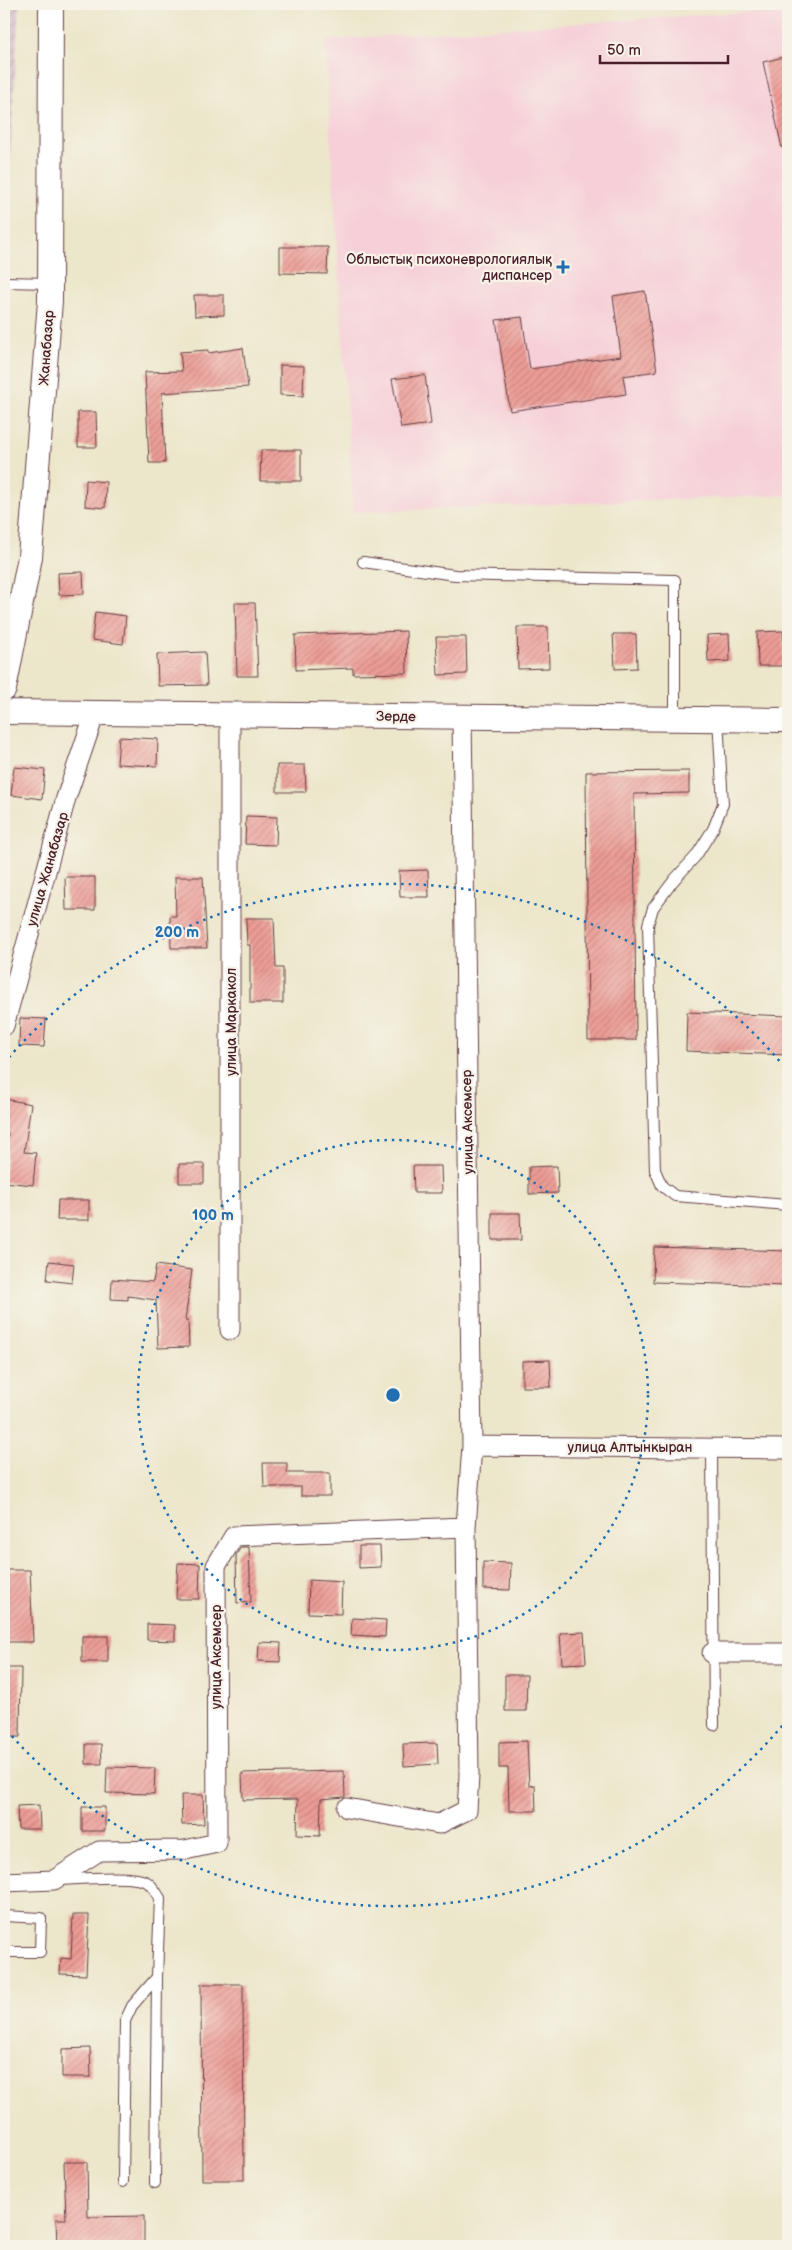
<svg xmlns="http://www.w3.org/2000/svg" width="792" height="2250" viewBox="0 0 792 2250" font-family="'Balsamiq Sans',sans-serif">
<defs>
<pattern id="industrial-furrows" width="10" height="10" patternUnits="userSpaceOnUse" patternTransform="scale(1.25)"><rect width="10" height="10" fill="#d1bdca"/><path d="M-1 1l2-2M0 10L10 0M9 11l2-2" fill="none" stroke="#b5a2ae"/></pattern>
<pattern id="building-hatch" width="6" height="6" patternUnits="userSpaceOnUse" patternTransform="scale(1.25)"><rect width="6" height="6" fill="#ed9d97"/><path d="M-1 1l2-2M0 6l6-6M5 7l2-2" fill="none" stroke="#c27f7b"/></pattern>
</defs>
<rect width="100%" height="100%" fill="#f7f3e8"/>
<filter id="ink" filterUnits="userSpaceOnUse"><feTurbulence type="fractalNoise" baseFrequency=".02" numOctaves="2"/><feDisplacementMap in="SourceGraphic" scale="10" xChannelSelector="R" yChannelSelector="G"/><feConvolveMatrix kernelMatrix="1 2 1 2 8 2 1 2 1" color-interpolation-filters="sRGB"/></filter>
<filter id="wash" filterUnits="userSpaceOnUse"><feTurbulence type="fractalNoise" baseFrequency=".0096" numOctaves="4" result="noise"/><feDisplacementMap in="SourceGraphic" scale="20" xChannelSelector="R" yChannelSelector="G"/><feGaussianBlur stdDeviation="1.12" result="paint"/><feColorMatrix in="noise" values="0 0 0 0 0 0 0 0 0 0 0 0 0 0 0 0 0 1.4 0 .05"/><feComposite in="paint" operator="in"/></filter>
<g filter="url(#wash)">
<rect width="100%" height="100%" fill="#ece6ca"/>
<!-- built -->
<path fill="#f6cfd8" d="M788,9V495L353,512L325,40Z"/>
<!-- industrial -->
<path fill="url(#industrial-furrows)" d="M4,4H19L4,265Z"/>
<g id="blocks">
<!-- building -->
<path fill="url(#building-hatch)" d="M788,56V147L782,148L763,62Z
M280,247H328L327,274L280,273Z
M645,291L657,371L623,376L626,394L510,411L496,320L522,317L530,369L621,356L613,296Z
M194,295H224V315L195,316Z
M243,348L248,387L162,393L165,463H149L145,372L182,371L180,352L208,350V353Z
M280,365L304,366L303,396L280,395Z
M425,375L431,424L401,428L392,379Z
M78,412H96L97,447H78Z
M261,450H301V481H260Z
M86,480L106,482L105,508L85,506Z
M83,572L84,594L59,595L58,573Z
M235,603H255L258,676H237Z
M95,612L126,616L123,644L92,640Z
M517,627H548L549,668L518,669Z
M406,631L407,673L353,674V668L296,670L295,635Z
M783,631L784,666H758L757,632Z
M613,634H636L637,668L615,669Z
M729,634L730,661L708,662L707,635Z
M436,637H466L467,674L438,675Z
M205,652L207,685L158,686L157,654Z
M119,737L158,739L157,766L117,764Z
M277,765H305L306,792H277Z
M14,767L45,770L42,799L11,795Z
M689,771V793L634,794L636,1040H588L586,772Z
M246,816L277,817L276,845L245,844Z
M428,870L429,897H400L399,871Z
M65,877H95V910H66Z
M175,877H203L207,948H171L170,916H176Z
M246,918H274L276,968H283V1003H250V945H247Z
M687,1012L788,1016V1055L686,1051Z
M20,1018L46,1019L44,1047L19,1046Z
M5,1099L31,1104L24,1152L36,1153L33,1185L4,1182L8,1133H4Z
M179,1164H204V1183H179Z
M413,1166H441L442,1193H414Z
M557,1166L558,1193L529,1194V1167Z
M58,1200H89V1220H57Z
M492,1213H520L521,1240H492Z
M654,1247L788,1251V1286L653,1282Z
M49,1261L74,1264L72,1283L47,1280Z
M156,1265L192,1270L185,1320H188L189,1347L158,1348L156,1300L128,1296V1300L111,1299L112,1279L153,1282Z
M550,1360L551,1387H522V1361Z
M263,1463H287V1473H330V1496H301V1487H264Z
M359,1546H380L381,1567L359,1568Z
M241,1547H249L251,1602L237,1603L236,1555Z
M483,1562L511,1563L510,1590L483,1589Z
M178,1563L200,1564L199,1599H176Z
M6,1570H30L33,1642H5Z
M309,1580L342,1582L341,1614L308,1613Z
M352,1618L386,1620L385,1637L351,1635Z
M147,1624L175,1625V1641L147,1640Z
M584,1632L586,1663L562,1664L560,1633Z
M82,1636H108V1662H82Z
M259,1642L281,1643L280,1662L258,1661Z
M5,1668H21L20,1737H4L5,1718H6Z
M505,1675H527L526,1711H505Z
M527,1741L529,1786L535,1785L536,1811H509L508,1768H499V1742Z
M437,1743L438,1764L404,1766L403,1744Z
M86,1744H101L102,1764H86Z
M107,1767L155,1768L154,1794L106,1793Z
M344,1771L345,1797L321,1799L320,1836L297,1835L298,1799L243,1800L242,1773Z
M181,1795H203L204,1824L182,1825Z
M39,1805L40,1829H18L17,1806Z
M82,1807H105V1831H82Z
M73,1915H89L86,1975L60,1974L61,1958L71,1959Z
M201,1984H243L244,2180H202Z
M90,2048L91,2077H62V2049Z
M64,2162H87L88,2217L144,2216V2246H57L56,2219H66Z"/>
</g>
</g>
<g filter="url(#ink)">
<use href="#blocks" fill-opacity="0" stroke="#623d43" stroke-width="1"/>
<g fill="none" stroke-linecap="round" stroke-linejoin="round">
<!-- service casing -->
<g stroke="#623d43" stroke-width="12">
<path id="service" d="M4,282L50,283
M363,562L455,575L675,580V718
M718,719L723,804L713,829L696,856L674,880L653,908L648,925L655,1170L662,1186L675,1196L788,1205
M712,1448L714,1725
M60,1880C78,1879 133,1874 147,1882C153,1886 156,1892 160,1898L157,1977L132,2006L125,2021L123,2182
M4,1916L41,1918L40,1952H4
M155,2183L157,1978"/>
</g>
<!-- minor casing -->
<g stroke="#623d43" stroke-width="21">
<path id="minor" d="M4,1026L66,798L95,713
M230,1330V714
M472,1446L788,1449
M712,1653H788
M347,1808L439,1824L467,1810L469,1776L466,1527L472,1446L462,716
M4,1882L54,1880L99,1851L185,1850L217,1843L216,1566L234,1536L466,1527"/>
</g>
<!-- tertiary casing -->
<g stroke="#623d43" stroke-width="26">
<path id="tertiary" d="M4,689L30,557L50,301L51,4
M4,712L788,720"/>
</g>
<!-- service -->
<use href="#service" stroke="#fff" stroke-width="10"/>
<!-- minor -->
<use href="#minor" stroke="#fff" stroke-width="19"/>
<!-- tertiary -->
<use href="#tertiary" stroke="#fff" stroke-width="24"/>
</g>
</g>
<!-- distance rings -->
<g fill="none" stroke="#1f6fb2" stroke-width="2.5" stroke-dasharray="2.5 5">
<circle cx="393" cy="1395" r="255"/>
<path d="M787 1720A511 511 0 0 1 4 1727M4 1063A511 511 0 0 1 787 1070"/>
</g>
<!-- markers -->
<path fill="#1f6fb2" stroke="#f7f3e8" stroke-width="2" d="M560.5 259.5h5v5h5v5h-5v5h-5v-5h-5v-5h5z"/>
<g text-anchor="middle" stroke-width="4.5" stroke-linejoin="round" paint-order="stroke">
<!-- poi labels -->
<g font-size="14" fill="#4a1f2b" stroke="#f7f3e8" text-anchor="end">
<text x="552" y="264">Облыстық психоневрологиялық<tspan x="552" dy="16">диспансер</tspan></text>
</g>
<!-- street labels -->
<g font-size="14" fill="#4a1f2b" stroke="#f7f3e8">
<text transform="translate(46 348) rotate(-86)" y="5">Жанабазар</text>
<text transform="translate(396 716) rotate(1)" y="5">Зерде</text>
<text transform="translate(47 869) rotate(-74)" y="5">улица Жанабазар</text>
<text transform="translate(231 1022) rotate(-90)" y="5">улица Маркакол</text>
<text transform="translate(467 1122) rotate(-91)" y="5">улица Аксемсер</text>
<text x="630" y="1452">улица Алтынкыран</text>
<text transform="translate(216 1657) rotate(-90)" y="5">улица Аксемсер</text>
</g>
</g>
<circle cx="393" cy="1395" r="8" fill="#1f6fb2" stroke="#f7f3e8" stroke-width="2.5"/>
<g font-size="15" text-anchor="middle" font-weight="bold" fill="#1f6fb2" stroke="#f7f3e8" stroke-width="4.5" stroke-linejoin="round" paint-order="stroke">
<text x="177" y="937">200 m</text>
<text x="213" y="1220">100 m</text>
</g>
<!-- margin -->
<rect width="792" height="2250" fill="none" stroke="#f7f3e8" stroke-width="20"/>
<!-- scale -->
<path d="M600 55v8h128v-8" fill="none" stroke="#4a1f2b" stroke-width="2.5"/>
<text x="607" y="55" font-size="15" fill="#4a1f2b" stroke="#f7f3e8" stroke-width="4" paint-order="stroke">50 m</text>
</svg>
